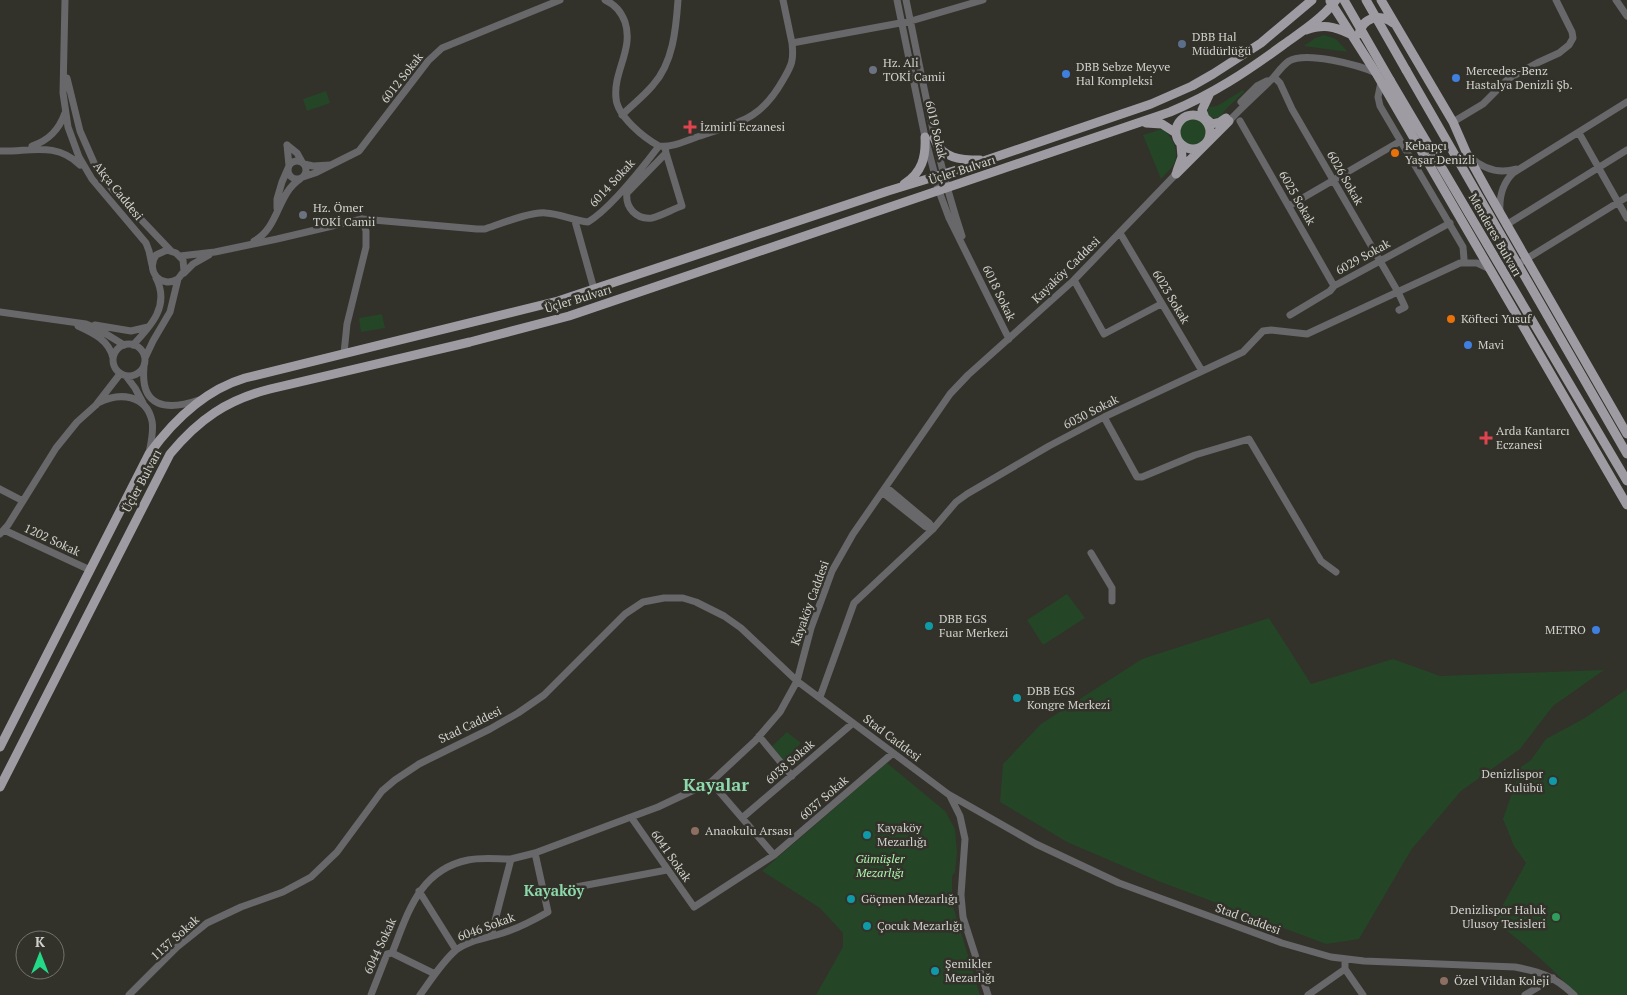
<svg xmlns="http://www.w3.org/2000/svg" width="1627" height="995" viewBox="0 0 1627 995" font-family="'PT Serif',serif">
<rect width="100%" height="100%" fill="#32312a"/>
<!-- green -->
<path fill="#244626" d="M1324,35L1336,39L1348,52L1304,46L1315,38Z
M1243,90L1244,92L1225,110L1221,117L1214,118L1208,116L1207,113L1209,107L1217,106Z
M326,91L330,103L307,111L303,99Z
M1180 132a13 13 0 1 1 26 0a13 13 0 1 1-26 0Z
M1162,129C1172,136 1180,151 1174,164C1171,169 1165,174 1161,179L1143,135Z
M382,314L385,328L361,332L359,318Z
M1067,594L1085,618L1043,645L1027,620Z
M1269,618L1311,684L1393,659L1440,676L1604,670L1553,706L1520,749L1461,791L1411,850L1359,939L1326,944L1158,881L1067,842L1000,802L1003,764L1041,724L1142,659Z
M1627,689V995H1577C1552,967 1525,944 1494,921L1526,863L1514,846L1503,819L1521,767L1531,760L1546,739L1585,718Z
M787,732L801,743L784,761L772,746Z
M887,763L945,811L955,829L957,853L955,872L952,876V903L980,995H816L843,947V933L820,908L762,871Z"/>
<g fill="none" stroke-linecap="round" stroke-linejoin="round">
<!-- minor -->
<path stroke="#68676a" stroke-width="7" d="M65,0L63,93L68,127L79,157L92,179L146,243L149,251L152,265
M605,0C616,5 621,12 625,22C634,49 613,72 616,98C617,116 644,138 659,146
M783,0L792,43
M897,0L925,137L939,191L949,218L1009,339
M906,0C923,80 936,159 962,236
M1616,0L1627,16
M1274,77L1280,83L1292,109L1398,292L1405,307L1399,310
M67,78L80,131L95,165L113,190L171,251
M1381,82L1378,97L1380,106L1463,247L1464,259
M1241,102L1257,86L1267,81
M622,115C632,105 644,96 653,85C673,63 676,29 678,0
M1229,121C1243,106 1259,92 1273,78C1278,72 1283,65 1289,61C1306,51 1359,65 1376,73
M1240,121L1334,286
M1453,122L1483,104L1508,79L1537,63L1559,53L1569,45L1573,38L1572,32L1556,0
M1579,133L1627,218
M287,145L297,153L302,162
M32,146C49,140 59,130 65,113
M665,147L666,153L682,206C673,209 661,216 652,218C636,220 625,207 627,193L666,153
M0,151C29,152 56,141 80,165
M1469,156C1483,169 1499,174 1516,169
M288 170a9 9 0 1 1 18 0a9 9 0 1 1-18 0Z
M304,164L313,166L330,165
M303,177L315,173L359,151L428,61L442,48L560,0
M1289,206L1399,142
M277,208V199L282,182L289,166L287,145
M1500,212C1499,197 1502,184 1513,173L1627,102
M575,221L594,289
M1506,225L1627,150
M1120,233L1202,371
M254,241C279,228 277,194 300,179
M180,256L215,252L277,239L362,219L477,229H485C500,224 532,211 546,213C560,214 573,220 588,222C610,209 643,167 659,146C672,148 687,140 700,136C741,122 761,119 783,80C792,65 794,60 792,43L911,21L983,0
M1523,261L1627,197
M184,273L193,264L209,255
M1074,280L1104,334L1161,304
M0,312L86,324L98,329L124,345
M1290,315L1330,291L1334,286L1450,223
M95,325L131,331L148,327
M78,326C93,333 109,340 113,358
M113 360a16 16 0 1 1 32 0a16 16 0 1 1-32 0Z
M133,345C152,325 170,305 156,278
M344,353L347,324L366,247V231L362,219
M145,358L153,341L170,312L178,279L184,271L183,260L176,253L167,250L156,255C145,271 161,289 178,279
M144,367C140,408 167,411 199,400
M126,376L135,388L143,403
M98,403C119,392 146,394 152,421C154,431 151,443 149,453
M1104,417L1137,477H1142L1195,455L1249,439L1321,561L1336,572
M886,487L929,523L933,529
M0,489L23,501
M882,492L926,527L933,529
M4,530L90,570
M0,534L8,525L56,448L77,422L96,405L120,374
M1091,553L1112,588V601
M820,697L854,603L933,529L956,502L967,494L1049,446L1104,417L1243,352L1263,331L1271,330L1307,334L1460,263H1477L1490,269
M759,736L792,776
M711,782L774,855
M950,796L960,816L965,839L961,895L963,917L988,995
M631,817L694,907L774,855L893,753
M742,818L853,723
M419,891L456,950
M544,893L667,870
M491,936L511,859L535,853L631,817L658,807L711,782L755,741L780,712L797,681L811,628L821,601L832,571L853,534L950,394L968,375L1074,280L1176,174
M392,953L435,974
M1345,969L1363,995
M129,995L177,947L207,923L241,907L283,892L311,877L337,852L382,791L395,780L419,764L490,729L518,713L544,695L625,614L643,602L664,598H683L696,602L724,616L741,628L797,681L948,794L1036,844L1119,883L1282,943L1331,957L1364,961L1515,967C1541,972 1554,976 1574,995
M371,995L387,954L392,953C408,913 419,870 468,860C482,857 497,859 511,859
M420,995C431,980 442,962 456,950C469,940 488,938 503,933C519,928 534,920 548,912L535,853
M1308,995L1345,969V959
M1525,995L1553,978"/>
<!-- major -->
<path stroke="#9e9ca2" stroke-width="9" d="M1381,0L1453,122L1467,154L1488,192L1627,434
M1330,1L1376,73L1627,505
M1306,30C1323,24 1334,26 1350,34
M1359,34C1363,17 1380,13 1393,23
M1406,70L1627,454
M1390,80L1627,481
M1209,95L1202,110L1205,118L1212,124L1220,122L1226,118
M1176 132a17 17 0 1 1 34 0a17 17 0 1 1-34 0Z
M1146,123L1162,124L1176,133
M934,138C942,159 961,160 980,160
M1177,171L1182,157L1181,145
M1176,174L1229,121
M904,184C922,173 926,157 925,137
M0,747L149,454C173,421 205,390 245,378L558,301L888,191L960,169L1151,104L1192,86L1213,74L1261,43L1312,0
M0,787L170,454C199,419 227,400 270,389L470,342L569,316L1170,112C1213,94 1246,72 1283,45C1301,32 1323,18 1336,0"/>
<!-- major-bridge -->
<path stroke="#9e9ca2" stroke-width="9" d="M1344,0L1390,80
M1366,0L1406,70"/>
</g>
<!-- markers -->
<circle fill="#5c6f8a" stroke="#32312a" stroke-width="2" cx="1182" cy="44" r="5"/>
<g fill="#6b7280" stroke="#32312a" stroke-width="2">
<circle cx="873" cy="70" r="5"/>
<circle cx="303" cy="215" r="5"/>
</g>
<g fill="#3f7fe0" stroke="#32312a" stroke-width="2">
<circle cx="1066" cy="74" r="5"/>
<circle cx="1456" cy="78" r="5"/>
<circle cx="1468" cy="345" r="5"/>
<circle cx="1596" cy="630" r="5"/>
</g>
<g fill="#e0444e" stroke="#32312a" stroke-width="2">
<path d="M687.5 119.5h5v5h5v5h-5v5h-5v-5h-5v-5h5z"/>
<path d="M1483.5 430.5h5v5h5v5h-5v5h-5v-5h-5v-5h5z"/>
</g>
<g fill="#e8710a" stroke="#32312a" stroke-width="2">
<circle cx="1395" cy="153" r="5"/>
<circle cx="1451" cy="319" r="5"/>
</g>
<g fill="#0f9aa8" stroke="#32312a" stroke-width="2">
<circle cx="929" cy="626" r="5"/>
<circle cx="1017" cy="698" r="5"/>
<circle cx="1553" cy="781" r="5"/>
<circle cx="867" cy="835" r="5"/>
<circle cx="851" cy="899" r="5"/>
<circle cx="867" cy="926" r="5"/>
<circle cx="935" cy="971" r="5"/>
</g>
<g fill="#8d6e63" stroke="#32312a" stroke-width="2">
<circle cx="695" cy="831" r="5"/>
<circle cx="1444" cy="981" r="5"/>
</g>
<circle fill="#2e9e5b" stroke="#32312a" stroke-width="2" cx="1556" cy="917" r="5"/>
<g text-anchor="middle" stroke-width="5" stroke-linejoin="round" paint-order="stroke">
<!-- poi labels -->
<g font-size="12" fill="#d2d2cd" stroke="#32312a" text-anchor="start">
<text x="1192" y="41">DBB Hal<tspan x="1192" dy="14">Müdürlüğü</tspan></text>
<text x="883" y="67">Hz. Ali<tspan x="883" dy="14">TOKİ Camii</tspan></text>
<text x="1076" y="71">DBB Sebze Meyve<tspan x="1076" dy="14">Hal Kompleksi</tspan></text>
<text x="1466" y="75">Mercedes-Benz<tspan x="1466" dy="14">Hastalya Denizli Şb.</tspan></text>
<text x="700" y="131">İzmirli Eczanesi</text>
<text x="1405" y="150">Kebapçı<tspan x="1405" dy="14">Yaşar Denizli</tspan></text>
<text x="313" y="212">Hz. Ömer<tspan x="313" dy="14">TOKİ Camii</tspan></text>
<text x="1461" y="323">Köfteci Yusuf</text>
<text x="1478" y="349">Mavi</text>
<text x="1496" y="435">Arda Kantarcı<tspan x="1496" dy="14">Eczanesi</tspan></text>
<text x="939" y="623">DBB EGS<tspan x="939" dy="14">Fuar Merkezi</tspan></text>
<text x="1586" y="634" text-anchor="end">METRO</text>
<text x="1027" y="695">DBB EGS<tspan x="1027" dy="14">Kongre Merkezi</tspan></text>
<text x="1543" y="778" text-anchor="end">Denizlispor<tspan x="1543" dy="14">Kulübü</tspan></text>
<text x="877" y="832">Kayaköy<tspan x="877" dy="14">Mezarlığı</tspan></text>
<text x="705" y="835">Anaokulu Arsası</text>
<text x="861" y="903">Göçmen Mezarlığı</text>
<text x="1546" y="914" text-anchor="end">Denizlispor Haluk<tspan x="1546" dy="14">Ulusoy Tesisleri</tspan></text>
<text x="877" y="930">Çocuk Mezarlığı</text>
<text x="945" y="968">Şemikler<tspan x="945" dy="14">Mezarlığı</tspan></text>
<text x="1454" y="985">Özel Vildan Koleji</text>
</g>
<!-- street labels -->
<g font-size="12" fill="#d2d2cd" stroke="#32312a">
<text transform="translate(402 78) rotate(-52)" y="4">6012 Sokak</text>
<text transform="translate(936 130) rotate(77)" y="4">6019 Sokak</text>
<text transform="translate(962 170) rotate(-18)" y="4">Üçler Bulvarı</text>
<text transform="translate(1345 178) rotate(60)" y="4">6026 Sokak</text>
<text transform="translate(612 183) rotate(-47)" y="4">6014 Sokak</text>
<text transform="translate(118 191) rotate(51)" y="4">Akça Caddesi</text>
<text transform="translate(1297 198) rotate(60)" y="4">6025 Sokak</text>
<text transform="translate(1495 235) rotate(60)" y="4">Menderes Bulvarı</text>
<text transform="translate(1363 257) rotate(-29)" y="4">6029 Sokak</text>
<text transform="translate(1066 270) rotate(-44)" y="4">Kayaköy Caddesi</text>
<text transform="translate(999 293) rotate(64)" y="4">6018 Sokak</text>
<text transform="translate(1171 297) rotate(59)" y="4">6023 Sokak</text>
<text transform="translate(578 299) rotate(-17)" y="4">Üçler Bulvarı</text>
<text transform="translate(1091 412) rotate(-27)" y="4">6030 Sokak</text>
<text transform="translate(142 481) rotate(-62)" y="4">Üçler Bulvarı</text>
<text transform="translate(52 540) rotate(25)" y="4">1202 Sokak</text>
<text transform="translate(810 603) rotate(-70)" y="4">Kayaköy Caddesi</text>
<text transform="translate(470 725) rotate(-26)" y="4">Stad Caddesi</text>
<text transform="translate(892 738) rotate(37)" y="4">Stad Caddesi</text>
<text transform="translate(790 762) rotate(-41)" y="4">6038 Sokak</text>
<text transform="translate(824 798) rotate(-41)" y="4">6037 Sokak</text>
<text transform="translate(671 856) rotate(55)" y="4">6041 Sokak</text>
<text transform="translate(1248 919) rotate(20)" y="4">Stad Caddesi</text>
<text transform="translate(486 927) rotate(-20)" y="4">6046 Sokak</text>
<text transform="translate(175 938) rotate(-42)" y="4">1137 Sokak</text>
<text transform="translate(380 946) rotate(-65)" y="4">6044 Sokak</text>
</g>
<!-- park labels -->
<g font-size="12" font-style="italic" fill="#acf8ae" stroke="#32312a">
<text x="880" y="863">Gümüşler<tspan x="880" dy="14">Mezarlığı</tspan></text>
</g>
<!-- quarter labels -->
<g font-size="15" font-weight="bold" fill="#8dd9ab" stroke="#32312a">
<text x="554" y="896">Kayaköy</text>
</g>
<!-- district labels -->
<g font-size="18" font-weight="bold" fill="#8dd9ab" stroke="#32312a">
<text x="716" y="791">Kayalar</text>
</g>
</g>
<!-- north arrow -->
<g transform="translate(40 955)"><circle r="24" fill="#32312a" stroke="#72716b"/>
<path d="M0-4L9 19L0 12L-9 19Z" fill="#23d886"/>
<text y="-8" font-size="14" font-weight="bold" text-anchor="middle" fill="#d2d2cd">K</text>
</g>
</svg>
